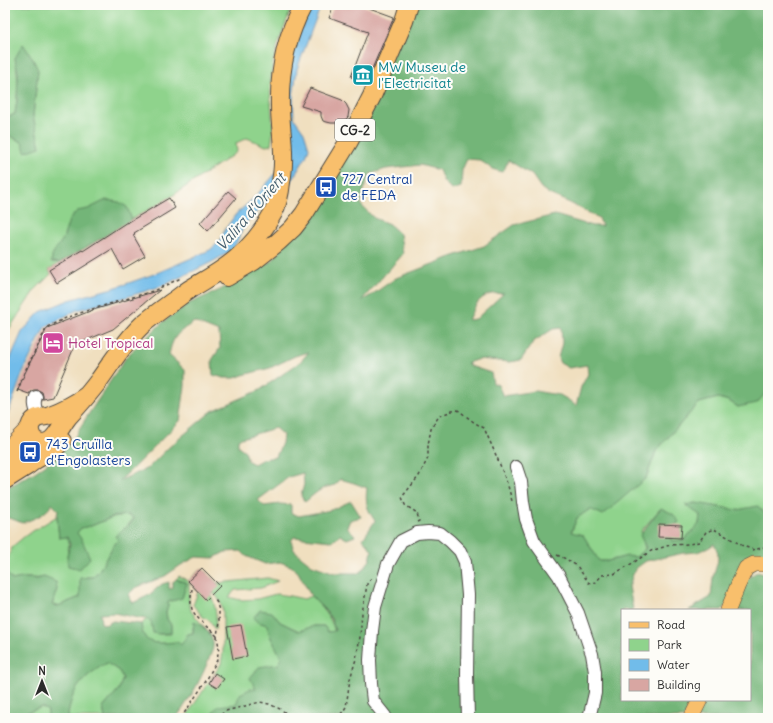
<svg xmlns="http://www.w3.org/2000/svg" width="773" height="723" viewBox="0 0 773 723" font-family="Delius,sans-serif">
<rect width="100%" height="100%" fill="#fdfcf7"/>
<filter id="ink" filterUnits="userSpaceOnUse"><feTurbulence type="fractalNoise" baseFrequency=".025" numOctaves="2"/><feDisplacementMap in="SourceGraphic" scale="8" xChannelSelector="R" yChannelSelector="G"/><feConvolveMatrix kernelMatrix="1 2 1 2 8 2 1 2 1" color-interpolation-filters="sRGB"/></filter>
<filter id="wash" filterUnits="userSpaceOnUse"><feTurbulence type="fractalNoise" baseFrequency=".012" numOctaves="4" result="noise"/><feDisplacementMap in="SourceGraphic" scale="16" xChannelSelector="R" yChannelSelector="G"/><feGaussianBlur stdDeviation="0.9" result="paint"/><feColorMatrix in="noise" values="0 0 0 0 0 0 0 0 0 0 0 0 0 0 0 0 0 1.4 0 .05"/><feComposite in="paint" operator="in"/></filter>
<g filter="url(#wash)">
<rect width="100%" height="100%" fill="#f0dfbf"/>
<!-- green -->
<path fill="#8fd38c" stroke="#5d7f5c" d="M5,5H280L279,7L290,12C282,33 273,54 271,77C268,99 276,123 271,145L266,146L247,138L236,143L237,152L169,198L127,222L49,270L51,274L34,291L6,334H5V133L23,143L40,147L33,116L38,70L15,58C19,78 18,94 15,114L5,118Z
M768,390V516L758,507L737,510L694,503L687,505L700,515L699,524L684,540L672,541L667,533L661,508L641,531L645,549L636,557H625L607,561H599L583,535L571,533L577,518L590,509L646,478L656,451L699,403L718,398L729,401L738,407Z
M128,515L134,518L131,522L121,531L118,540L112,548L100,569L93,577H86L80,597L58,606H52L57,589L44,577C37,579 37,578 30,578C24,577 18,579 12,580L5,571V564L13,546L25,536L57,516L59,538L67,536L69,542L67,556L89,558L76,533L81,528L91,526L113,517Z
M202,568L217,583L268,578L278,581L261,588L235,590L229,597L240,600L257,599L276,594L290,596L304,599L311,596C323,609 330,614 335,632H328L324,626H314L299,631L280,622L272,612L258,622L267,625L270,636L281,657L279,664L256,689L236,704L213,712L217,718H185L221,664L223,652V611L220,601L214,593L211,595C216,606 217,618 215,630L209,620L203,617L193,605L198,592L189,582V601L191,611L212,637L193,627V633L188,634L181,646L178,642C159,643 143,648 141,624L147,619L151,622L159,634H171V625L167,619L166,611L168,606V602L182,598L187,583L176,579L179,576L188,581Z
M107,663L119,671L123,678L119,689L103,708L105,718H69C67,714 69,710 70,705C74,685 90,672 107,663Z
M42,707L48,711V718H20L22,714Z"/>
<!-- forest -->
<path fill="#73b578" stroke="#4f7052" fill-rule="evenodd" d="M417,5H768V390L757,403L738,407L729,401L718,398L699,403L656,451L646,478L603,515L590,509L577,518L571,532L583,535L599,561H608L627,556L636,557L645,549L646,548L640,535L661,508L673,514L679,522L670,529L667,533L672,541L684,540L699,524L700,515L685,505L696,503L737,510L758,506L768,517V560L762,559L722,610H689L711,597C712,591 712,584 713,578C716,565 722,557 714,544L708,548L697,552L684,553L646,561L635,569L629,586L633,610H622V700H693L684,718H476L471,706L468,718H217L213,712L218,706L236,704L240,694L250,689H256L250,678L259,667L279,664L281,657L270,636L267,625L258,622L253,618L260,610L272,612L280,622L299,631L314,626H324L328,632L335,631L332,620L325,610L311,596L298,572L291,566L280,562L265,564L246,556L241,551L225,552L214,558L196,557L181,565L165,576L135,588L128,595L133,603L149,595L162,584L169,582V589L173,588V582L176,579L187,583L182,598L168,602V606L166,612L167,619L171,625V633L159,634L153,633L151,622L147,619L138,618L114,613L100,614L101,623L105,625L113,621L141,624C143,648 159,643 178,642L181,645L188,634L193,633L194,622C204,626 215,636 213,647C213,650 211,653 210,656C202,678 190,699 176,718H105L103,708L119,689L123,678L119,671L107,663C90,672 74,685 70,705C69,710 67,714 69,718H48V711L42,707L22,714L20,718H5V571L12,580L22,578H31L37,579L44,577L56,582L57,589L52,605L58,606L80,597V578L93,577L100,569L112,548L118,540L115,536L131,523L134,518L128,515L113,517L91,526L81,528L77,533L82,540L90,558L80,569L68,566L67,556L70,544L67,537L59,538L57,516L58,510L52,504C46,515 33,519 22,523L15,520L5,517V489L35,472L60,454L72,442L86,418L127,356L163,322L188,304L220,290L273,260L317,201ZM467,159L480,160L492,169L502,172L505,168L508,160L532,175L541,188L549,194L570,203L599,218L602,226H592L555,215L514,225L484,246L451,257L396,278L370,296L361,301L403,254L400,234L389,224L374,218L361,205V198L370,174L386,169L420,165L439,170L444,182L452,190L461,187L462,170ZM504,293L476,319L468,320C473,309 478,297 491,294C495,293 500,294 504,293ZM194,322L219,332L220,348L212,360L213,375L224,378H235L243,375L270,368L295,356L309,352L300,362L260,390L212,411L168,448L148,468L119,481L130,471L180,421L185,386V370L169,355C173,335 178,333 194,322ZM561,328L562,343L558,358L560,363L569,368L587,365L588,374L581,387L576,406L570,401L560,395L546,393L535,391L503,396L498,385L493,383L491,373L470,366L467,363L479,359L510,362L521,360L533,342L553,329ZM275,428L283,435L282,443L276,457L263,459L254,464L248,461L245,451L238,446V439ZM303,473L304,484L301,496L305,502C311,497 317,491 324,488C331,485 335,488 340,479L354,483L367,488C365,503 367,509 375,521L363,539L369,546L372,551L370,560L360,573H335L312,565L303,558L294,550L291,541L294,537L332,541L340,535L347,539L355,536L354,534L347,527L350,520L361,517L351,501L331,510L299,516L291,513V505L280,504L264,506L258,500L289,477Z
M23,44L32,57L38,70L33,116L40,147L25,152L23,143L5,133V118L15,114L17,100L18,73L15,58Z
M106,200L119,202L127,207L132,220L60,263L51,262L53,253L63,239L69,220L77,211L88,209Z
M757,572L768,575V712L764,718H696L705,700H750V610H734C740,594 741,581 757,572Z"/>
<!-- water -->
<path fill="#71bcea" stroke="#4e748a" d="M310,5H324L318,13L297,69L293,97L294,118L304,132L309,148L306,157L290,183L250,218L244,226L233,250L210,263L162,286L120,299L77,310L45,327L23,372L5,422V371L22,332L40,312L69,300L120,286L157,273L210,250L219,242L226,228L236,214L254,198L285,163L294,150L292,130L286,116L290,59Z"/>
<g id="blocks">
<!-- building -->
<path fill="#d8a6a2" d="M334,5H361L394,17L366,83L351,77L368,32L329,18Z
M310,88L342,100L346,104L349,110L348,117L344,121L338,123H331L323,121L321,116V112L301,106Z
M228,191L236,198L208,231L200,223Z
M169,198L175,208L134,233L135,234L133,235L145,256L123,269L112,249L57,283L49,270L82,250L83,251L127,222V223Z
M160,290L113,329L75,345L53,397L43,399V396L42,392L38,390H34L31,391L29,394L18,390L24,375L47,328L93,310Z
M659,524L682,525L681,538L658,537Z
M202,568L220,586L206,600L188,581Z
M241,625L247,656L233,659L227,627Z
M215,673L224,679L217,688L209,683Z"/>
</g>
</g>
<g filter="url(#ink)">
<use href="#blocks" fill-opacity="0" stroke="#494641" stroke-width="1"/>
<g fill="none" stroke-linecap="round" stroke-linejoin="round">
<!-- minor casing -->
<g stroke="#494641" stroke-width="14">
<path id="minor" d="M36,397C33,404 36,410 39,417
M516,467L521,482L523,502L526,519L534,541L559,576L578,613L592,654L595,672V693L589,718
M385,716L373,701L371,684L370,660L372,631L375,607L388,564L401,541L417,533L428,532L440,533L450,541L460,551L465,562L468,595L467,674L468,718"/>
</g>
<!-- major casing -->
<g stroke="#494641" stroke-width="16">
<path id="major" d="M5,451L31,425
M5,462L22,450L39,442
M728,610L738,585L746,568L754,564H765L768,566
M691,718L700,700"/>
</g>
<!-- highway casing -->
<g stroke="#494641" stroke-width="20">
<path id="highway" d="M227,277L254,261L278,242L293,228L304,214L349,141L372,96L404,21L409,5
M86,396C75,404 63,410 50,415C46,417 41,416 37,418C35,419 32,422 31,424C29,428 30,433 32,437C36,443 45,445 51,440C57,436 63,423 68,417C78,406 88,395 97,383C111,364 124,342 142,325C151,317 161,310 172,302C180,297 187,290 195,286C210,277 225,269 238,257C252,245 264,230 273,213C278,203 280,193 281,182C282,176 283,169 283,163C284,144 280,125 280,106C279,70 286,37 303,5
M5,480L27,466L35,460L54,449L62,441"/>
</g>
<!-- path -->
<path stroke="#494641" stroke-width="1.5" stroke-dasharray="3 3" stroke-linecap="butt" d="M17,392L24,373L47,327L68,317L89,310L153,291L181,278
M417,522L419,521L417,513L405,505L402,497L419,476L428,458V445L431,429L439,416L452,411L458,410L475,423L484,428L499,462L508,486L512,501
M557,555L566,559L577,566L589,583L596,582L602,575L614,574L636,561L651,551L670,545L689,544L699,542L706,532L714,529L743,546L754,550L768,546
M192,589C191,595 190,603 192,609C196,619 210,629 217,636
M181,718L206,681L217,660L219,647L217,637L219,621V611L217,603L214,598
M216,718L226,711L260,702L269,704L280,709L293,718
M336,718L341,714L346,707L350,679L356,659L360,637L362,613L365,597L367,584L373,576"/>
<!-- minor -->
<use href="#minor" stroke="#fff" stroke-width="12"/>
<!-- major -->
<use href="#major" stroke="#f8bf6c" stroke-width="15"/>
<!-- highway -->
<use href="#highway" stroke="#f8bf6c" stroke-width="18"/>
</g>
</g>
<!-- icons -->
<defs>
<g id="museum-square" transform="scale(1.15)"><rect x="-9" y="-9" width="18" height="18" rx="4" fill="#0f9aa8" stroke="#fdfcf7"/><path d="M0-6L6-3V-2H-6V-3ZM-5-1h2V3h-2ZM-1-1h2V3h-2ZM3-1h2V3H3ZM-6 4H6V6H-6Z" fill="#fff"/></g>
<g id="bus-square" transform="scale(1.15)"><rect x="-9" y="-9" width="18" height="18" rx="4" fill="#1a4fb4" stroke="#fdfcf7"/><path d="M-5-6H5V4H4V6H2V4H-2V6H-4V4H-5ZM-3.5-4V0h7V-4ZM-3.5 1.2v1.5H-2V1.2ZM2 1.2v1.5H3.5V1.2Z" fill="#fff"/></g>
<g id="hotel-square" transform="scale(1.15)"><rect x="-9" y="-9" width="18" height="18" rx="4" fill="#d1479c" stroke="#fdfcf7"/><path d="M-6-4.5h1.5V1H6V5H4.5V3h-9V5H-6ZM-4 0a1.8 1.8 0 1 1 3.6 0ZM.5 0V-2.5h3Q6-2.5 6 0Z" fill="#fff"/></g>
</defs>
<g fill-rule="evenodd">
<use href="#museum-square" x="363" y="75"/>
<use href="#bus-square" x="326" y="187"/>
<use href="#hotel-square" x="53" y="343"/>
<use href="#bus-square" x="30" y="452"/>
</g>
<g text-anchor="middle" stroke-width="4" stroke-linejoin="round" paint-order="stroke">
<!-- shield labels -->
<rect fill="#fdfcf7" stroke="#6a6a68" stroke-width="1" x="335" y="119" width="40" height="22" rx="3"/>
<g font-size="13" font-weight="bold" fill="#2b2b2b">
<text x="355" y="135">CG-2</text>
</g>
<!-- culture labels -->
<g font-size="14" fill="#0d838f" stroke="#fdfcf7" text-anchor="start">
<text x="378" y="72">MW Museu de<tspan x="378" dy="16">l'Electricitat</tspan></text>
</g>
<!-- transit labels -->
<g font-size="14" fill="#164399" stroke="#fdfcf7" text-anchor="start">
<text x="342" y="184">727 Central<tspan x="342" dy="16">de FEDA</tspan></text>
<text x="46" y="449">743 Cruïlla<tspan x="46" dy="16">d'Engolasters</tspan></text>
</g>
<!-- hotel labels -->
<g font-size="14" fill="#b23c85" stroke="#fdfcf7" text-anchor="start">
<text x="68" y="348">Hotel Tropical</text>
</g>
<!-- water labels -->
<g font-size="15" font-style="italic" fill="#445e6e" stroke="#fdfcf7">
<text transform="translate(251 212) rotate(-49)" y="5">Valira d'Orient</text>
</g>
</g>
<!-- margin -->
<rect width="773" height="723" fill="none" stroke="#fdfcf7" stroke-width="20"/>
<!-- legend -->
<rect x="621" y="609" width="130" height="92" fill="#fdfcf7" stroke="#a9a8a5"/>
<rect x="629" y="622" width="20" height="6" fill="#f8bf6c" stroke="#a9a8a5"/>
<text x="657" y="629" font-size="12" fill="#2b2b2b">Road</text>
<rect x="629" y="639" width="20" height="12" fill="#8fd38c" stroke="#a9a8a5"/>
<text x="657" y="649" font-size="12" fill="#2b2b2b">Park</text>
<rect x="629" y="659" width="20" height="12" fill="#71bcea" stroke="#a9a8a5"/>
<text x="657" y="669" font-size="12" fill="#2b2b2b">Water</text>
<rect x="629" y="679" width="20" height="12" fill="#d8a6a2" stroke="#a9a8a5"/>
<text x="657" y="689" font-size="12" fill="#2b2b2b">Building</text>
<!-- north arrow -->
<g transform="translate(42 681)" stroke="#fdfcf7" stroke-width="3" paint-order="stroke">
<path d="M0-3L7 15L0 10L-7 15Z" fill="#2b2b2b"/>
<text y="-6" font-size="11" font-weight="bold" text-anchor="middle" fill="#2b2b2b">N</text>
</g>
</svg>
